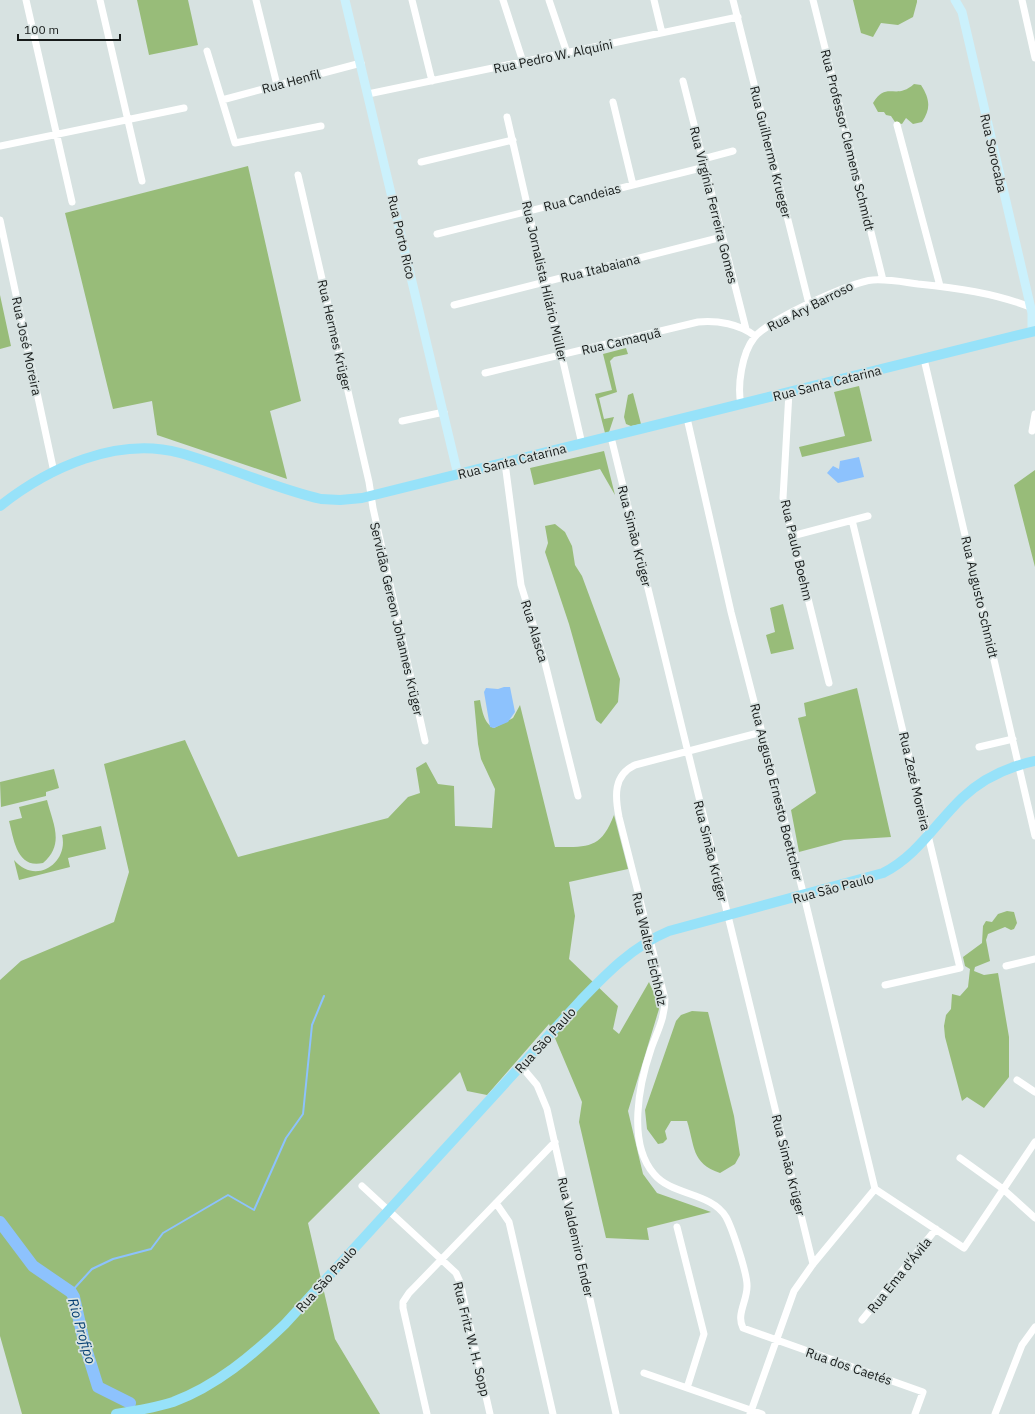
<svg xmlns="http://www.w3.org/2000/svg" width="1035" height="1414" viewBox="0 0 1035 1414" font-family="'IBM Plex Sans',sans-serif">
<rect width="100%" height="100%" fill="#d7e2e1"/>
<!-- green -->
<path fill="#98bc79" d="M137,0H188L198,45L149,55Z
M853,0H917V2L913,17L898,25L881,23L873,37L861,33Z
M914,84L921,85C930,99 931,109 922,122L913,124L906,118L902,124L895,122L891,116L886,115L884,112H878L873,103C887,80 895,101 914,84Z
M248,166L301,401L270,411L287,479L157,435L152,401L113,409L65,213Z
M0,295L11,346L0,349Z
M626,348L628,354L614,357L610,361L617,392L599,398L604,419L614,417L609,432L605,433L595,394L612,390L603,354Z
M859,386L872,441L802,457L799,447L845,436L834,392Z
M633,393L641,424L631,426L626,424L624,417L628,395Z
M604,451L615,495L600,469L534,485L530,468Z
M1035,470V567L1014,485Z
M555,524L565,532L572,546L575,565L582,576L620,679L618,702L601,724L596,720L569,624L545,552L548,543L545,526Z
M783,604L794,649L771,654L766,635L775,632L770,608Z
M857,688L891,837L844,840L799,852L791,810L816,793L798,718L806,716L804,703Z
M480,700C482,710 484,724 494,728L513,718L520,705L555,847C588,847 601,849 614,815L628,869L569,882L575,916L569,959L618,1006L613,1029L619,1034L649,982L656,998L659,1009L628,1111L643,1174L657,1193L711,1212L647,1228L649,1240L606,1238L579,1122L582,1102L549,1024L487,1095L467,1091L460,1072L308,1223L335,1339L380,1414H22L0,1336V980L21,961L114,922L129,872L104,764L185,740L238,857L388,818L408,797L420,793L416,768L426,762L438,784L454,786L455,826L492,828L495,789L481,759L478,744L474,701Z
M54,769L59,788L46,792V796L1,807L0,782Z
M47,800C53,824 65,844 43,863C17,869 14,840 9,821L22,818L19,807Z
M101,826L106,849L68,858L70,867L19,880L14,860C36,886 69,862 62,835Z
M1007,911L1014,912L1017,923L1014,929L1011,930L1005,927L988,934L986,940L990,961L975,967L974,971L984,975L998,973L1009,1037V1077L984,1108L967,1097L962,1101L945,1037L944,1026L946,1015L951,1009L952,994L960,996L968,987L970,969L965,966L963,957L982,943L983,926L986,921L992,922L998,914Z
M692,1011L708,1012L734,1116L740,1155L735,1164L720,1173C691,1163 695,1146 687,1121H671L665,1131L667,1139L663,1143L658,1144L647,1129L645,1110L676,1021L681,1015Z"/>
<!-- water -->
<path fill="#8dc2fd" d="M859,457L864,477L838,483L827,473L833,466L839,469L840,461Z
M504,687H510L515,712L508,722L494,728L490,727L484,692L486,688L498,689Z"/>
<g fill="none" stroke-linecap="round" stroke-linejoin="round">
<!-- stream -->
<path stroke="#8dc2fd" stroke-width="2" d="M71,1292L92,1269L113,1259L151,1249L163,1233L228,1195L254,1210L286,1138L303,1114L312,1025L324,996"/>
<!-- river -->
<path stroke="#8dc2fd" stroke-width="12" d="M0,1222L33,1266L71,1292L74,1297L84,1342L98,1387L130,1403"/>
<!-- minor -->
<path stroke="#fff" stroke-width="7" d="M26,0L72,202
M100,0L142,181
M256,0L277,85
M412,0L432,81
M503,0L523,62
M549,0L567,53
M654,0L662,33
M733,0L809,304
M813,0L883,280
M1022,0L1035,58
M207,51L235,143L321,126
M683,81L746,329
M368,94L738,17
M222,100L361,63
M613,102L633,185
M507,117L582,444
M897,125L940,286
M0,146L184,108
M703,159L733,151
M421,162L513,140
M298,175L369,482L373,508L425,741
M0,220L54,472
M437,234L705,167
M454,305L722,237
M924,359L1035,836
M485,373L698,322C717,320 740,324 755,336
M789,392L783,498L829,683
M741,404C737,386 742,353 754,338C766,321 852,281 873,280C888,279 903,282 918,284C957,288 994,293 1030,307
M687,418L731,612L804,896L875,1189
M402,421L444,412
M1032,431L1035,414
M611,437L813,1264
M505,463L521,585L545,663L578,796
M852,520L960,968L885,985
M792,536L868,516
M762,732L635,765C613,775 615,797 619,817L665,999C665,1018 657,1032 651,1049C639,1084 627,1143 654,1174C672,1196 711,1192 726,1217C732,1228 748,1275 747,1287C747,1301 736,1315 743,1328L923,1392L915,1414
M979,747L1013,739
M1006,966L1035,959
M521,1066L537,1085L547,1109L616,1414
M1017,1080L1035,1092
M960,1158L1003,1189L1035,1218
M362,1186L456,1273L460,1282L490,1414
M875,1189L964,1248L1035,1142
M496,1203L509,1222L512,1235L553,1414
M677,1227L704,1334L687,1388
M862,1320L936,1229
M644,1373L762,1414
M427,1414L403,1308V1302L409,1293L555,1142
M750,1414L794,1291L813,1264L875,1189
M995,1414L1022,1345L1035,1327"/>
<!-- secondary -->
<path stroke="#cbf1fc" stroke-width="9" d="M345,0L458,475
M955,0L962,12L1032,313V332"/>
<!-- primary -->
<path stroke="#97e2f9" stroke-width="10" d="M0,506C48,468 117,436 180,453C227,466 273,488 321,499L340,500L362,498L1035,331
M116,1414C135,1411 154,1408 173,1402C216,1386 253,1355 285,1324L581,1000C607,973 633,946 669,931L883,873C917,856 935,824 962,798C983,778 1007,767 1035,761"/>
</g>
<g text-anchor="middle" stroke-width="3.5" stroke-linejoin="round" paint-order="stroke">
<!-- street labels -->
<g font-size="13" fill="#161a19" stroke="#d7e2e1">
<text transform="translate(553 56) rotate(-12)" y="5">Rua Pedro W. Alquíni</text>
<text transform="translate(291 81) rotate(-15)" y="5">Rua Henfil</text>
<text transform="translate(848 140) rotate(76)" y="5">Rua Professor Clemens Schmidt</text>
<text transform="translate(771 152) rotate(76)" y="5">Rua Guilherme Krueger</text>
<text transform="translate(994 153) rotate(77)" y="5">Rua Sorocaba</text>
<text transform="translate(582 197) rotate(-14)" y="5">Rua Candeias</text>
<text transform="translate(714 205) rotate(76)" y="5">Rua Virgínia Ferreira Gomes</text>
<text transform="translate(402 237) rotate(77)" y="5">Rua Porto Rico</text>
<text transform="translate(600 268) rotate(-14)" y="5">Rua Itabaiana</text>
<text transform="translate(545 281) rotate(77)" y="5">Rua Jornalista Hilário Müller</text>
<text transform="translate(810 306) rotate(-27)" y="5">Rua Ary Barroso</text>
<text transform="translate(335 335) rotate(77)" y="5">Rua Hermes Krüger</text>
<text transform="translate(621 341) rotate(-13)" y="5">Rua Camaquã</text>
<text transform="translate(27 346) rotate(78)" y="5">Rua José Moreira</text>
<text transform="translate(827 383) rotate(-14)" y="5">Rua Santa Catarina</text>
<text transform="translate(512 461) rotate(-14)" y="5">Rua Santa Catarina</text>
<text transform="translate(635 536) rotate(76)" y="5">Rua Simão Krüger</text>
<text transform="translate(797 550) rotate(77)" y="5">Rua Paulo Boehm</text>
<text transform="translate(980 597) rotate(77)" y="5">Rua Augusto Schmidt</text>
<text transform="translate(397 619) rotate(77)" y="5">Servidão Gereon Johannes Krüger</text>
<text transform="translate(535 631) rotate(73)" y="5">Rua Alasca</text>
<text transform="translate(915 781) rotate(77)" y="5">Rua Zezé Moreira</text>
<text transform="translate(777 792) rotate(76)" y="5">Rua Augusto Ernesto Boettcher</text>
<text transform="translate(711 851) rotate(76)" y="5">Rua Simão Krüger</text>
<text transform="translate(833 888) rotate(-15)" y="5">Rua São Paulo</text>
<text transform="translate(650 949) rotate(77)" y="5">Rua Walter Eichholz</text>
<text transform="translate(545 1040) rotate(-48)" y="5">Rua São Paulo</text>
<text transform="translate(789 1165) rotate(76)" y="5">Rua Simão Krüger</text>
<text transform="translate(576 1237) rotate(77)" y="5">Rua Valdemiro Ender</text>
<text transform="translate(899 1275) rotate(-51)" y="5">Rua Ema d'Ávila</text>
<text transform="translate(326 1279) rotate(-48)" y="5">Rua São Paulo</text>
<text transform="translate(472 1339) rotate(76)" y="5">Rua Fritz W. H. Sopp</text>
<text transform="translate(849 1366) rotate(19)" y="5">Rua dos Caetés</text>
</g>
<!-- water labels -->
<g font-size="14" font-style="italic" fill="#023d71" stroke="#d7e2e1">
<text transform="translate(82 1331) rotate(74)" y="5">Rio Profipo</text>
</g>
</g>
<!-- scale -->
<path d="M18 34v6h102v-6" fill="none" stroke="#161a19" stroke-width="2"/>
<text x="24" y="34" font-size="12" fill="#161a19" stroke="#d7e2e1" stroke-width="3" paint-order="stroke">100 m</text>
</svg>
